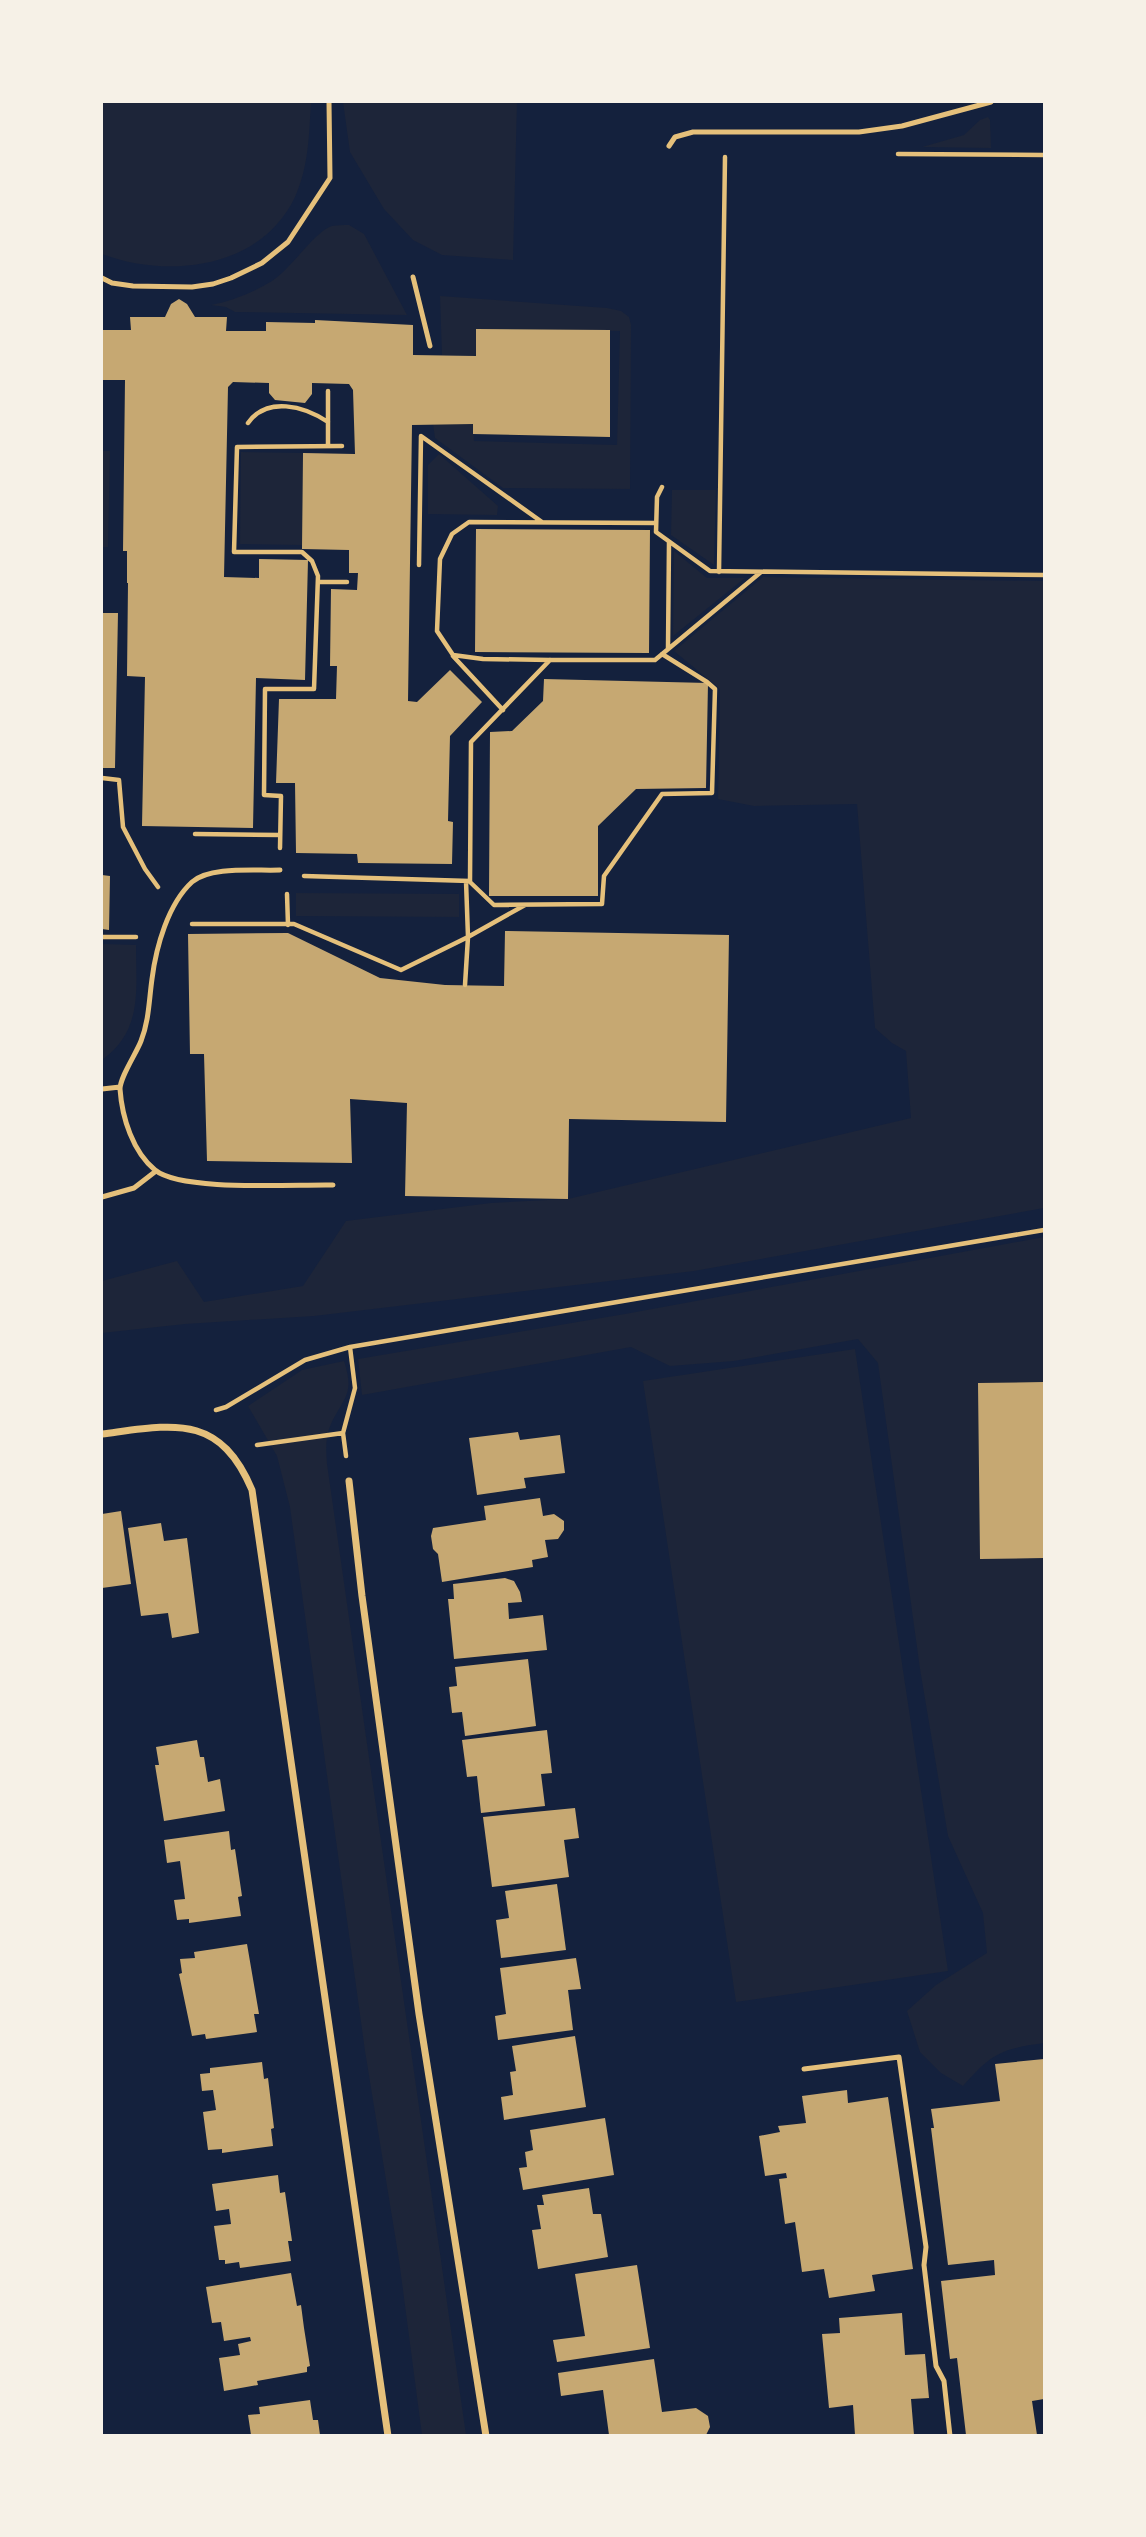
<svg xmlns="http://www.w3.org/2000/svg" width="1146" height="2537" viewBox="0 0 1146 2537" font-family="Montserrat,sans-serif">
<rect width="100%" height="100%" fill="#14213d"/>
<!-- green -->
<path fill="#1d2539" d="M102,102H311C309,134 309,166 295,197C261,269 168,279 102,254Z
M343,102H517L513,260L442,255L413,240L384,209L350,152Z
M988,117L990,120L991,148L922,147L964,135L980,120Z
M349,225L364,234L407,315L235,312L226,307L211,305C232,301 254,292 272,281C292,268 316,230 332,226C337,225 344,225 349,225Z
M440,296L607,308L621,311L629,317L631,325L630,489L503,488L435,438L433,424H473L474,441L617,445L620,331L477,329L476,356L442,355Z
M102,451H110L108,547H102Z
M241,452L303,453L302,545L240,544Z
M439,454L498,506L497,515L428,514V465Z
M672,490H716L714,565L671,535Z
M674,551L707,578H745L673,636Z
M763,577L1044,581V1208L694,1271L314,1316L185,1324L102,1333V1281L177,1261L204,1302L303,1286L346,1221L491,1203L568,1199L911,1118L906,1051L892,1043L875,1028L857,804L754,806L718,799L720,689L674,651Z
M296,893L459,894V917L296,916Z
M102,944L136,945C136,991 143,1030 102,1060Z
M1044,1237V2043C1001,2049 992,2053 963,2086L941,2073L920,2052L907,2011L936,1985L987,1953L983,1913L948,1836L920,1669L878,1363L858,1339L734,1361L670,1366L631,1347L362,1395L358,1359L625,1314Z
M855,1349L948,1971L736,2002L643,1381Z
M344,1361C355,1394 344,1397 331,1424C325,1437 326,1450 327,1464L466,2435H422L399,2260L365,2051L290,1507L277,1456L248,1406L302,1370Z"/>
<!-- building -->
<path fill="#c6a872" d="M179,299L187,304L195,317H227L226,331H266V322L315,323V320L413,325V355L476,356V329L610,330V437L473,434V424L412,425L408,701L417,702L450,670L482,702L450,736L448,821L453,822L452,864L358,863L357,854L296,853L295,783H276L279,699H336L337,666H330L331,589L357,590L358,573H349V550L302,549L303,453L355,454L353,390L349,384L312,383V394L305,403L275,400L269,393V383L233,382L228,387L224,577L259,578V559L308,560L305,680L256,678L253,828L142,826L145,677L127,676L128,583H127V551H123L125,380H102V330H131L130,317H165L171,304Z
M476,529L650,530L649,653L475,652Z
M102,613H118L115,768H102Z
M544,679L708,683L706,788L636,789L598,826V896H489L490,732L512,731L543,701Z
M102,875L110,876L109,930L102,929Z
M505,931L729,935L726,1122L569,1119L568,1199L405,1196L407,1103L350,1099L352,1163L207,1161L204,1054H190L188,934L288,933L380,978L445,985L504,986Z
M1044,1382V1558L980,1559L978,1383Z
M518,1432L520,1440L560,1435L565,1473L524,1478L526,1488L477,1495L469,1438Z
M540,1498L543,1516L554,1514L564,1521V1530L558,1539L545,1540L548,1557L532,1560L533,1567L442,1582L438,1554L433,1549L431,1536L433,1528L486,1520L484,1506Z
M121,1511L131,1584L102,1588V1514Z
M161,1523L164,1541L187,1538L199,1633L172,1638L168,1613L141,1616L128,1528Z
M505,1578L514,1581L520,1592L522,1602L508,1603L509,1619L543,1615L547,1650L454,1659L448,1599H454L453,1584Z
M528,1659L536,1726L465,1736L462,1712L452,1713L449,1687L457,1686L455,1667Z
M547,1730L552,1773L541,1774L545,1806L481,1813L477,1776L467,1777L462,1740Z
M197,1740L200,1757H204L208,1782L220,1779L225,1811L164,1821L155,1765H159L156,1747Z
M575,1808L579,1838L564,1840L569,1877L492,1887L483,1817Z
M229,1831L231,1850L235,1849L242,1896L238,1897L241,1916L189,1923V1919L177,1920L174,1900L185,1899L180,1861L167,1863L164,1840Z
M557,1884L566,1950L501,1958L496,1920L509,1918L505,1891Z
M247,1944L259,2014H254L257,2032L206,2039L205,2034L192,2036L179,1974L182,1973L180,1959L195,1958L194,1952Z
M576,1958L581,1989L568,1990L573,2030L498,2040L495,2016L506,2014L500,1968Z
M575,2036L586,2107L504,2120L501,2097L513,2095L510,2072L516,2071L512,2046Z
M1044,2059V2399L1032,2401L1037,2435H966L957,2358L950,2359L941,2281L995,2275L994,2260L948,2265L931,2128H934L931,2109L1000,2101L995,2064Z
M262,2062L264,2079L268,2078L274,2128L271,2129L273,2146L222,2153V2149L208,2150L203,2112L216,2110L213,2090L202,2091L200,2074L210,2073V2068Z
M847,2090L848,2103L888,2097L913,2269L872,2275L875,2291L829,2298L824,2269L802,2272L795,2222L785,2224L779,2179L787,2178L786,2173L765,2176L759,2136L780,2132L778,2126L806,2123L802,2096Z
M605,2118L614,2175L523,2190L519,2168L527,2167L525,2152L533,2150L530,2130Z
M278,2175L280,2193L285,2192L292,2241H288L291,2261L240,2268L239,2262L225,2264V2260H219L214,2226L231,2224L229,2209L216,2211L212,2184Z
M589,2188L593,2214H601L608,2257L538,2269L532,2230L541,2229L537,2205H544L542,2195Z
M637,2265L650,2348L557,2362L553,2340L585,2336L575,2274Z
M291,2273L297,2306L301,2305L304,2328L310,2366L307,2367V2372L257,2381L258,2385L224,2391L219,2358L240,2355L238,2344L251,2341L250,2337L224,2341L221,2322L212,2323L206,2287Z
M902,2313L905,2355L925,2354L929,2398L911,2399L914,2435H855L853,2405L829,2408L822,2334L840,2333L839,2318Z
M654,2359L662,2412L696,2408L708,2416L710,2427L706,2435H609L603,2390L561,2396L558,2373Z
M310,2400L313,2420H318L320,2435H251L248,2415L260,2414L259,2407Z"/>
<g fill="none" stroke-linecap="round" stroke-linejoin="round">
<!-- path -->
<path stroke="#e5c07b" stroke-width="4.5" d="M898,154L1044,155
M328,391V446
M248,423C267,396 304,406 328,422
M662,487L657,497L656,532L710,571L1044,575
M656,523L469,522L452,534L440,559L437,631L453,655L483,659L550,660H655L761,572
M419,565L421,436L542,522
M719,572L725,157
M318,582H347
M668,648L669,542
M453,656L503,710
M102,778L119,780L123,827L145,869L158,887
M195,834L280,835
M280,848L281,796L264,795L265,689H314L318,576L312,561L302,552H234L237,447L342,446
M304,876L470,881L471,742L550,660
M470,882L494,905L602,904L604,876L662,794L712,793L715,689L707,682L662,654
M287,894L288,925
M192,924H294L401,970L468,937L466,881
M102,937H136
M465,985L468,937L525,905
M216,1410L226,1407L305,1360L350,1347L1044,1230
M257,1445L343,1433
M346,1456L343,1433L355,1388L350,1347"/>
<!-- service -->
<path stroke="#e5c07b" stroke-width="5" d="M669,146L675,137L693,132H859L902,126L991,102
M413,277L430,346
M102,278L112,283L133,286L192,287L213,284L231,278L262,263L288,242L330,178L329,102
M280,870C255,871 210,866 192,882C168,904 156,947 152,979C149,1000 149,1021 141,1041C136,1054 120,1077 120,1089C122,1118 133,1152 155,1170C182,1192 295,1184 333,1185
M102,1089L120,1087
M102,1197L134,1188L156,1171
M804,2069L899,2057L926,2247L924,2265L936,2366L944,2381L950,2436"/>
<!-- minor -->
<path stroke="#e5c07b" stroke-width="7" d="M102,1434C172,1425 219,1412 252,1490L388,2436
M349,1481L362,1596L419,2014L486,2436"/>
</g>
<!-- border -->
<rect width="1146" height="2537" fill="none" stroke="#f6f1e7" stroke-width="206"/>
</svg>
